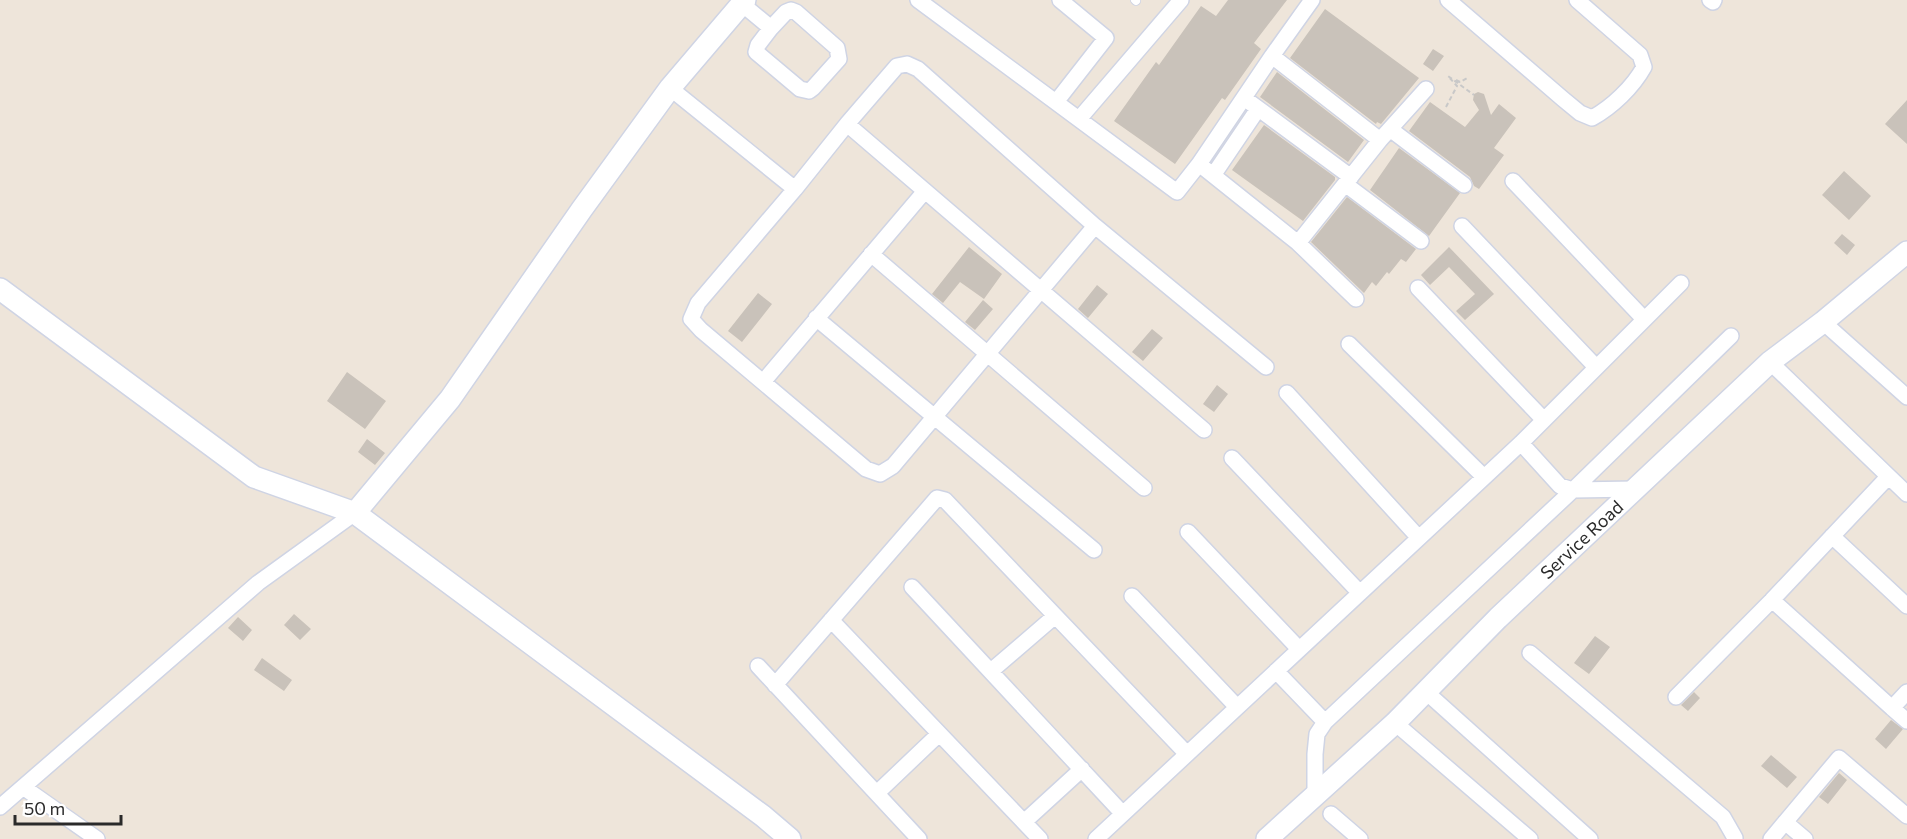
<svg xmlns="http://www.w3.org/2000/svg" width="1907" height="839" viewBox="0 0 1907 839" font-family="Commissioner,sans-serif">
<rect width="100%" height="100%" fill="#eee5da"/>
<!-- building -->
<path fill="#c9c2ba" d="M1228,0H1287L1254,43L1261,49L1225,100L1222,98L1175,164L1114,121L1156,62L1159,65L1201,6L1216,16Z
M1325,9L1419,78L1381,124L1377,122L1376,124L1290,58Z
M1433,49L1444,56L1433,71L1423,64Z
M1277,72L1364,140L1348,162L1260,97Z
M1478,92L1484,94L1491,115L1499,104L1516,118L1494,148L1504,155L1479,189L1474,186L1470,177L1409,131L1430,102L1465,127L1479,110L1473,100L1474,94Z
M1907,100V144L1885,124Z
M1264,125L1335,177V180L1303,221L1232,170Z
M1399,148L1460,193L1429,236L1370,190Z
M1844,171L1871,196L1849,220L1822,195Z
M1347,197L1416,249L1406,262L1401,259L1389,274L1387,272L1376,286L1372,282L1364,293L1311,242Z
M1842,234L1855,245L1847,255L1834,243Z
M969,247L1002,274L984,299L960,282L943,303L932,294Z
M1449,247L1494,294L1465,320L1456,311L1475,294L1449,267L1430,285L1421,275Z
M1097,285L1108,294L1088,318L1078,309Z
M758,293L772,304L742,342L728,331Z
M983,300L993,309L975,330L965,322Z
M1152,329L1163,338L1143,361L1132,352Z
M347,372L386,401L365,429L327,401Z
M1217,385L1228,394L1214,412L1203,404Z
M367,439L385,453L375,465L358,452Z
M294,614L311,629L300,640L284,625Z
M238,617L252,630L243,641L228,628Z
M1595,636L1610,647L1589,674L1574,663Z
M262,658L292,680L284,691L254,670Z
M1694,692L1700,698L1688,711L1681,705Z
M1891,720L1903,729L1886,749L1875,739Z
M1771,755L1797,777L1787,788L1761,766Z
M1839,773L1847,780L1828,804L1819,797Z"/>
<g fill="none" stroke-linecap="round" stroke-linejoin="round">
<!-- lane casing -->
<g stroke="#cfd4e4" stroke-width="10">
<path id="lane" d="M1135,0L1136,1"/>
</g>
<!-- street casing -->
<g stroke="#cfd4e4" stroke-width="18">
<path id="street" d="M918,0L1177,192L1199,164L1298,243L1380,140L1426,89
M1448,0L1563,99L1580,113L1592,118C1612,107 1633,87 1644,67L1640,55L1577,0
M1710,0L1713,2L1714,0
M742,4L771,28L786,12L791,10L796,12L837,48L839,59L813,88L809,91L800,89L756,52L758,45L771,28
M1272,56L1312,0
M670,88L795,189L847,124L1204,430
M1244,98L1351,177
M1056,102L1106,38L1060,0
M1079,119L1181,0
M847,124L897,66L907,64L918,69L1095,226L1266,367
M1390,129L1464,185
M1199,164L1272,56L1380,140
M1214,174L1258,109
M1513,181L1644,319
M1345,184L1421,241
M795,189L698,303L691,319L701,330L866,469L880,474L893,466L1095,226
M1462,226L1596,367
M1298,243L1356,299
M871,254L1144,488
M1418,288L1544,420
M816,318L1094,550
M1823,322L1907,397
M1349,344L1484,477
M1770,362L1907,494
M763,382L925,191
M1287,393L1419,538
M1521,443L1560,486L1573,490L1636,489
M1232,458L1360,593
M1188,532L1299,649
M1832,536L1907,606
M912,587L1123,814
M1132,596L1237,707
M1772,600L1888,477
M831,620L1040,839
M1530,653L1723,817L1735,838
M758,666L919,839
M991,671L1055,616
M1276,671L1325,722
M775,685L937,498L945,500L1187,754
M1425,691L1590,839
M1676,697L1772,600L1892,708L1907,692
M1892,708L1907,721
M1395,723L1530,839
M23,787L97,839
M877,793L939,734
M1315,796V754L1317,734L1325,722L1573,490L1731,336
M0,807L258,583L355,513
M1331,814L1360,839
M1024,822L1082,769
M1785,822L1805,839
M1096,839L1521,443L1681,283
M1771,839L1839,758L1907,816"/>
</g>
<!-- secondary casing -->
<g stroke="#cfd4e4" stroke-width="24">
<path id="secondary" d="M0,289L254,477L355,513L763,816L790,839
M355,513L450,399L582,209L670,88L745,0
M1267,839L1395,723L1498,618L1770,362L1823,322L1907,252"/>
</g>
<!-- path -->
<path stroke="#c8c8c8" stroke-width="2" stroke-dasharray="4.5 3" stroke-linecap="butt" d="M1456,80L1460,82L1469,77
M1446,107L1457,86L1448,76L1474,95"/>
<!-- lane -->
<use href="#lane" stroke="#fff" stroke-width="8"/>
<!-- street -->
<use href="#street" stroke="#fff" stroke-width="15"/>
<!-- secondary -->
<use href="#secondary" stroke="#fff" stroke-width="21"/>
</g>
<g text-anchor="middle" stroke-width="5" stroke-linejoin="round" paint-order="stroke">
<!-- street labels -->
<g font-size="18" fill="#2a2a2a" stroke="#fff">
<text transform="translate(1582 540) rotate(-43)" y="6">Service Road</text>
</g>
</g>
<!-- scale -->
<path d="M15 815v9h106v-9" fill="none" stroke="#2a2a2a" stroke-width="3"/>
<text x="24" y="815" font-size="18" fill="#2a2a2a" stroke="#ffffff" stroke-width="4.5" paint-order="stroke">50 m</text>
</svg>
